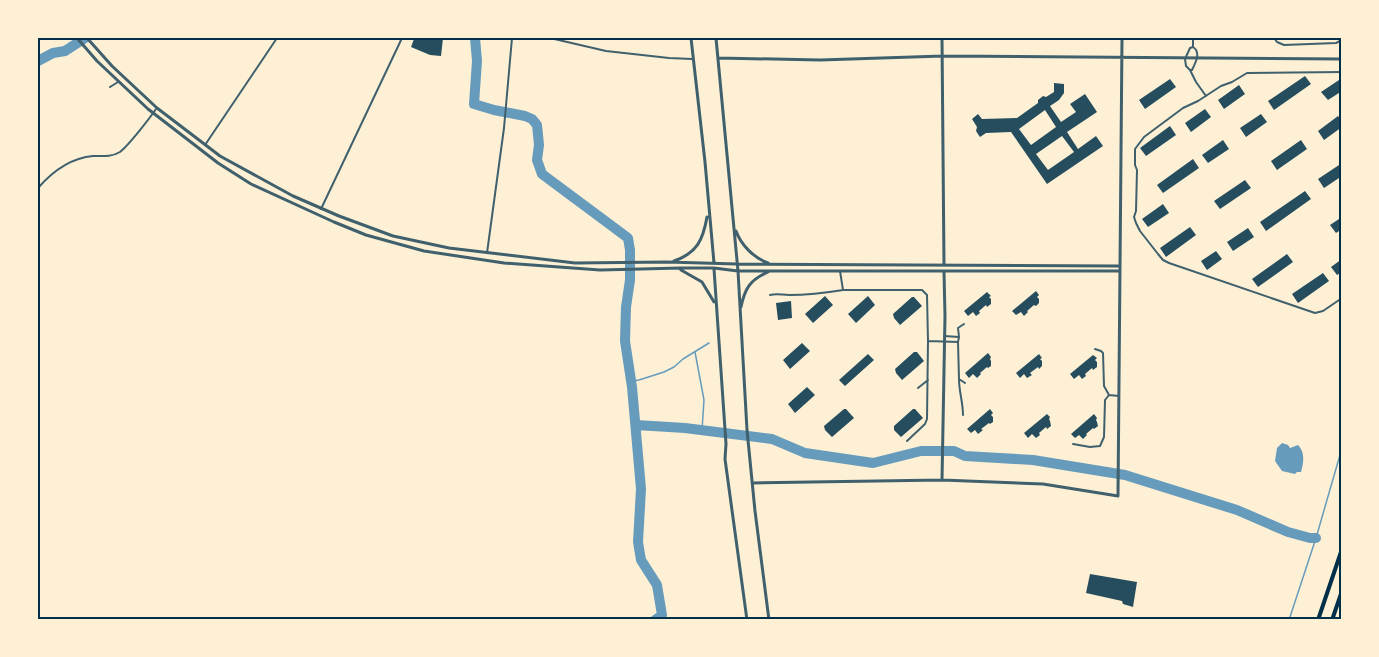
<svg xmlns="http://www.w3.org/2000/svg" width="1379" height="657" viewBox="0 0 1379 657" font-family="Poppins,sans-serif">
<rect width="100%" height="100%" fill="#fdf0d5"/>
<!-- water -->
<path fill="#669bbc" d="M1282,443L1288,445L1290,448L1298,445C1305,452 1304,462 1301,472H1297L1295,474L1282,471L1275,461L1277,448Z"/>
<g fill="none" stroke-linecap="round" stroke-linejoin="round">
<!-- stream -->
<path stroke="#669bbc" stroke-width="1.5" d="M695,352L704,400L702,430
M631,381L639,380L664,372L674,367L683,359L709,343
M1289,620L1316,538L1342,448"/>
<!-- river -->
<path stroke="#669bbc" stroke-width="10" d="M475,38L477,61L474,104L494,110L525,116L532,119L537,125L539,145L537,160L542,174L628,238L630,250V280L626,307L625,341L632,387L641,489L638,542L641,560L657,585L662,615L655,620
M38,61L53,53L65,51L85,38
M636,425L685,428L772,439L805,453L873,463L921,451H954L965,456L1033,460L1125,475L1237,510L1288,532L1310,538H1316"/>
</g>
<!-- building -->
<path fill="#264d5e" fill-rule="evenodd" d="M418,38H443L441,56L430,55L411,47L414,39Z
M1305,76L1311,84L1274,110L1268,101Z
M1342,78V91L1328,100L1321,92Z
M1170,79L1176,87L1145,109L1139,100Z
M1054,83L1064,84V93L1059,100L1050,106L1061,122L1076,112L1070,104L1085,94L1097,112L1067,132L1078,149L1096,136L1103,146L1047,184L1011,132L986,133L980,137L976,131L977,127L972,119L978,114L982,119L1017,118L1038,103V100L1043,96L1046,97L1054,92ZM1045,110L1056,127L1031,145L1019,129ZM1062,136L1074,152L1048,170L1036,154Z
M1239,85L1245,94L1224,109L1218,100Z
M1205,109L1211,117L1191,132L1185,123Z
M1261,114L1267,122L1246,137L1240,128Z
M1338,116L1342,121V127L1324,140L1318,131Z
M1170,126L1176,135L1146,156L1140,148Z
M1223,140L1229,149L1208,163L1202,155Z
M1301,140L1307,149L1277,170L1271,161Z
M1193,159L1199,168L1163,193L1157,185Z
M1339,165L1342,169V176L1324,188L1318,179Z
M1245,180L1251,188L1220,209L1214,201Z
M1305,191L1311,199L1266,231L1260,222Z
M1163,204L1169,213L1148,227L1142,219Z
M1342,217V229L1336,233L1330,225Z
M1190,227L1196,235L1166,257L1160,248Z
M1248,228L1254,237L1233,251L1227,242Z
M1216,251L1222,259L1207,270L1201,261Z
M1287,254L1293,262L1258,287L1252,279Z
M1342,259V272L1337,275L1331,267Z
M1323,273L1329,281L1298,303L1292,294Z
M1036,291L1039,295L1037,297L1039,299V303L1036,306L1034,305L1027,311L1028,312L1024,316L1021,312L1016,315L1012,311Z
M987,292L991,296L989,297L991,299V304L987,307L986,305L979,311L980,313L976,316L973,312L968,316L964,311Z
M825,296L833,305L813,323L805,314Z
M868,296L875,305L856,323L848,314Z
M912,297H914L922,306L900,325L894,318L893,314Z
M791,301L792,318L778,320L776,303Z
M802,343L810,351L790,369L783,360Z
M914,352H917L924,361L902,380L896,373L895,369Z
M988,353L991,357L990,359L991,361V366L988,368L987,367L980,373L981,374L977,378L973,374L969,378L965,373Z
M868,354L874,360L845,386L839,380Z
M1039,354L1042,358L1040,359L1042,361V366L1039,369L1038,367L1030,373L1032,375L1027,378L1024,374L1020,378L1016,373Z
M1093,355L1097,358L1095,360L1097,362V367L1093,370L1092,368L1085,374L1086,376L1082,379L1079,375L1074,379L1070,374Z
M807,387L815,395L795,413L788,404Z
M844,409H846L854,418L832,437L825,430L824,426Z
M913,409H915L923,418L901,437L894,430V426Z
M990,409L993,413L991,415L993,417V422L990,424L989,423L981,429L983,430L978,434L975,430L971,433L967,429Z
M1047,414L1050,417L1049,419L1050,421L1051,426L1047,429L1046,427L1039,433L1040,435L1036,438L1032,434L1028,438L1024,433Z
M1094,414L1097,418L1096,420L1097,422L1098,426L1094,429L1093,428L1086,434L1087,435L1083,439L1079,435L1075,438L1071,434Z
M1090,574L1137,582L1133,607L1123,604L1122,601L1086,593Z"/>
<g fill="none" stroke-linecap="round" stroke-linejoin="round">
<!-- minor -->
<path stroke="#3f606c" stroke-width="2" d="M550,38L606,51L669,58L692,59
M1193,38V47
M1274,38L1277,42L1284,45L1336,43L1342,40
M1193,47C1201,52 1196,62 1192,70H1190L1186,66L1185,59L1190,48Z
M1190,70L1196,82L1206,96
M1342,72L1247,73L1232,82L1221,86L1198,101L1183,108L1144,137L1135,149V165L1137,170L1136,211L1134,217L1136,223L1140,231L1158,254L1163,260L1169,263L1315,313L1323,311L1342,298
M110,87L118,82
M205,145L277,38
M38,188C52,172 70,158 93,156C102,156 112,157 120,152C129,145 149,119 156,109
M321,209L402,38
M487,253L504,128L512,38
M843,290H922L927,295L928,341L958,342L959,337L944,336
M770,295C777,293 782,295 789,295C807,295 825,293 843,290L840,271
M959,337L958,328L964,324
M958,342L959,379L965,383
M1095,349L1101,351L1103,353L1104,386L1109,395
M959,379C959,392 963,402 963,415
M918,388L928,380
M907,441L925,424L927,419L928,341
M1073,444L1090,447L1100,446L1104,437L1105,400L1109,395L1119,396"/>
<!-- tertiary -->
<path stroke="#3f606c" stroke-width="3" d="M77,38L97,61L148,109L218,163L251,184L334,222L366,235L424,251L504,263L600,270L681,268H714L738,271H1119
M87,38L112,66L157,108L220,156L293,196L339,216L393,236L449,248L575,263L667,262L737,264L1119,266
M691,38L705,162L714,263
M716,38L738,271L747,430L755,511L769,620
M942,38L944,265
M718,58L820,60L943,56L1342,59
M736,231C741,245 754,258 768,263
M674,261C697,253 703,240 707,217
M714,269L726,444L725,459L747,620
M681,270L702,282L714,302
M741,307C745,288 750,280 768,272
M942,480L945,316L944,272
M753,483L942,480L1043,484L1118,496L1122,38"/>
<!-- secondary -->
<path stroke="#003049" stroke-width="4" d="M1318,620L1342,549
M1332,620L1342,591"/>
</g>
<!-- border -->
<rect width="1379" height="657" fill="none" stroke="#fdf0d5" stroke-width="78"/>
<rect x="39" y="39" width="1301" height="579" fill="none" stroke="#003049" stroke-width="2"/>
</svg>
